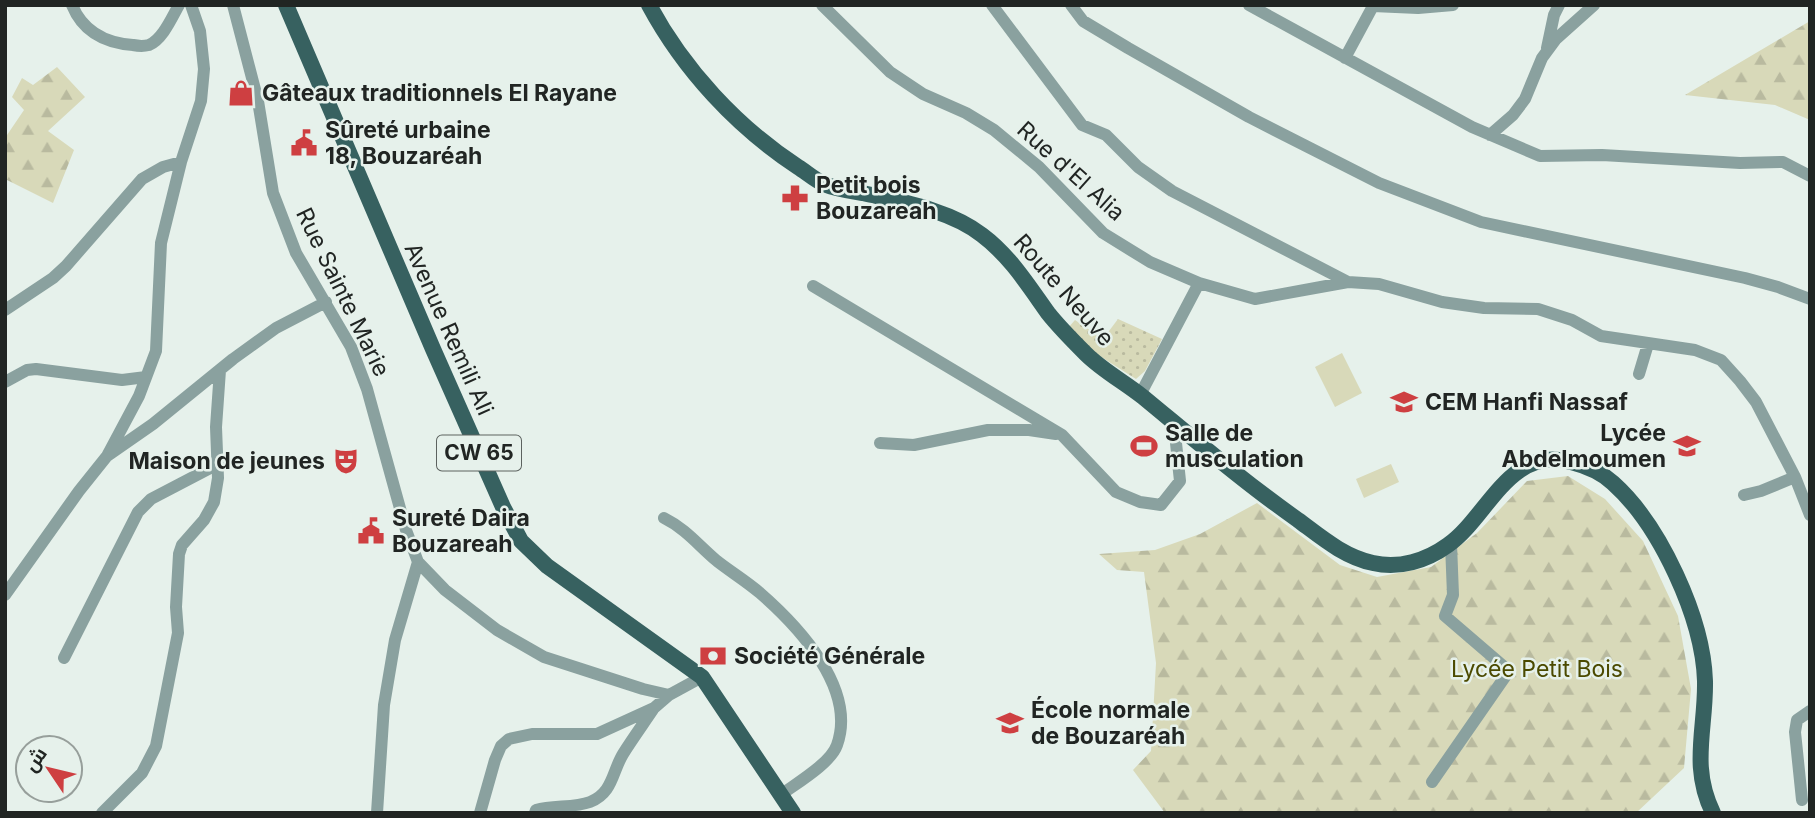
<svg xmlns="http://www.w3.org/2000/svg" width="1815" height="818" viewBox="0 0 1815 818" font-family="Inter,Cairo,sans-serif">
<defs>
<pattern id="grass-dots" width="8" height="8" patternUnits="userSpaceOnUse" patternTransform="scale(1.75)"><rect width="8" height="8" fill="#d8d9b9"/><path d="M2 2h.1M6 6h.1" fill="none" stroke="#b9ba9f" stroke-width="1.8" stroke-linecap="round"/></pattern>
<pattern id="forest-firs" width="22" height="20" patternUnits="userSpaceOnUse" patternTransform="scale(1.75)"><rect width="22" height="20" fill="#d8d9b9"/><path d="M5 1l3.5 6h-7zM16 11l3.5 6h-7z" fill="#b9ba9f"/></pattern>
</defs>
<rect width="100%" height="100%" fill="#e6f1eb"/>
<!-- grass -->
<path fill="url(#grass-dots)" d="M1118,319L1162,339L1145,371L1136,379L1095,353L1068,328L1075,320L1103,339Z"/>
<!-- forest -->
<path fill="url(#forest-firs)" d="M1810,21V120L1775,105L1685,95Z
M57,67L85,97L48,131L74,150L53,203L5,179V138L24,110L12,97L22,78L33,85Z
M1568,476L1605,499L1643,541L1678,616L1691,689L1684,768L1636,813H1165L1133,770L1151,751L1156,663L1144,572L1117,570L1099,554L1155,550L1200,534L1257,503L1340,565L1377,577L1431,567L1477,533L1527,481Z"/>
<!-- pitch -->
<path fill="#d8d9b9" d="M1342,353L1362,393L1335,407L1315,367Z
M1391,464L1399,482L1364,498L1356,479Z"/>
<g fill="none" stroke-linecap="round" stroke-linejoin="round">
<!-- minor -->
<path stroke="#8aa19f" stroke-width="12" d="M72,5C83,32 105,43 133,45C138,46 145,46 149,45C163,39 172,17 179,5
M233,5L258,101L273,193L296,253L351,347L367,389L406,530L418,562L445,590L497,630L544,657L643,689L669,695L702,677
M822,5L890,72L923,94L966,113L994,130L1039,167L1103,233L1150,262L1199,283L1255,299L1348,282L1379,284L1442,302L1484,308L1538,309L1572,320L1601,336L1695,350L1721,360L1740,381L1756,402L1795,477L1810,515
M992,5L1082,125L1106,135L1138,167L1172,191L1348,282
M1071,5L1083,21L1128,48L1249,117L1379,183L1481,222L1745,278L1778,287L1810,299
M1249,5L1472,127L1540,156L1602,155L1740,163L1783,162L1810,176
M1547,48L1554,15L1559,5
M1345,58L1373,6L1418,8L1453,5
M1490,135L1513,115L1525,99L1542,58L1556,39L1594,5
M813,286L1062,435L1116,492L1140,502L1161,505L1180,481L1174,424
M5,310L53,278L66,266L142,179L163,167L181,162
M1639,374L1648,344
M5,382L27,370L36,369L122,380L146,377
M1140,395L1199,283
M880,443L914,445L988,430H1029L1056,434
M107,456L139,396L156,351L161,243L181,162L201,101L204,69L200,31L191,5
M1744,495L1761,491L1795,477
M664,518C686,529 698,545 717,561C731,572 746,581 760,593C799,627 857,689 837,745C831,763 797,783 782,794
M5,595L79,491L107,456L153,424L233,359L276,328L326,302
M64,658L138,512L151,499L218,464
M1432,782L1509,671L1445,616L1453,595L1451,544
M1802,800L1795,732L1797,720L1810,711
M102,813L142,773L156,746L178,633L176,607L179,554L182,545L204,520L214,502L218,478L216,427L220,370
M377,813L384,705L395,640L418,562
M480,813L495,760L501,746L509,739L532,734H597L654,708L669,695
M535,813L536,810C553,805 574,808 590,802C613,793 612,772 623,754C633,738 644,723 654,708"/>
<!-- major -->
<path stroke="#376160" stroke-width="16" d="M286,5L433,349L503,507L521,541L547,566L702,677L793,813
M649,5C684,70 737,127 798,167C806,172 815,180 824,184C836,189 851,191 863,193C902,202 950,210 982,235C1010,256 1028,285 1048,313C1059,327 1073,341 1086,354C1102,370 1124,382 1143,397C1194,439 1244,482 1298,520C1321,537 1344,557 1373,563C1399,569 1426,561 1448,545C1488,517 1509,445 1571,462C1587,466 1601,472 1613,483C1660,525 1703,618 1705,681C1706,729 1690,766 1713,813"/>
</g>
<!-- icons -->
<defs>
<g id="shop-bare" transform="scale(2.1)"><path d="M-5-2.5h2.3a2.7 3.5 0 0 1 5.4 0H5L5.5 6h-11ZM-1.5-2.5h3a1.5 2.3 0 0 0-3 0Z" fill="#ce3f41" stroke="#e6f1eb" stroke-width="2.5" paint-order="stroke"/></g>
<g id="civic-bare" transform="scale(2.1)"><path d="M-.6-6.5H3V-4.5H.6V-3L4-1V1h2V6H-6V1h2V-1L-.6-3ZM-1.2 2.5V6h2.4V2.5Z" fill="#ce3f41" stroke="#e6f1eb" stroke-width="2.5" paint-order="stroke"/></g>
<g id="pharmacy-bare" transform="scale(2.1)"><path d="M-2-6h4v4h4v4h-4v4h-4v-4h-4v-4h4Z" fill="#ce3f41" stroke="#e6f1eb" stroke-width="2.5" paint-order="stroke"/></g>
<g id="school-bare" transform="scale(2.1)"><path d="M0-5L7-2L0 1L-7-2ZM-4 1L0 2.5L4 1V4Q0 6-4 4Z" fill="#ce3f41" stroke="#e6f1eb" stroke-width="2.5" paint-order="stroke"/></g>
<g id="stadium-bare" transform="scale(2.1)"><path d="M0-5a6.5 5 0 1 0 0 10a6.5 5 0 1 0 0-10ZM-3.5-1.8h7v3.6h-7Z" fill="#ce3f41" stroke="#e6f1eb" stroke-width="2.5" paint-order="stroke"/></g>
<g id="theatre-bare" transform="scale(2.1)"><path d="M-5-5.5Q0-4 5-5.5V0Q5 5 0 6Q-5 5-5 0ZM-3.3-2.5H-1v1.5H-3.3ZM1-2.5H3.3v1.5H1ZM-2.8 1Q0 5.5 2.8 1Z" fill="#ce3f41" stroke="#e6f1eb" stroke-width="2.5" paint-order="stroke"/></g>
<g id="bank-bare" transform="scale(2.1)"><path d="M-6-4H6V4H-6ZM0-2.3a2.3 2.3 0 1 0 0 4.6a2.3 2.3 0 1 0 0-4.6Z" fill="#ce3f41" stroke="#e6f1eb" stroke-width="2.5" paint-order="stroke"/></g>
<g id="university-bare" transform="scale(2.1)"><path d="M0-5L7-2L0 1L-7-2ZM-4 1L0 2.5L4 1V4Q0 6-4 4Z" fill="#ce3f41" stroke="#e6f1eb" stroke-width="2.5" paint-order="stroke"/></g>
</defs>
<g fill-rule="evenodd">
<use href="#shop-bare" x="241" y="93"/>
<use href="#civic-bare" x="304" y="143"/>
<use href="#pharmacy-bare" x="795" y="198"/>
<use href="#school-bare" x="1404" y="402"/>
<use href="#stadium-bare" x="1144" y="446"/>
<use href="#school-bare" x="1687" y="446"/>
<use href="#theatre-bare" x="346" y="461"/>
<use href="#civic-bare" x="371" y="531"/>
<use href="#bank-bare" x="713" y="656"/>
<use href="#university-bare" x="1010" y="723"/>
</g>
<g text-anchor="middle" stroke-width="5" stroke-linejoin="round" paint-order="stroke">
<!-- shield labels -->
<rect fill="#e6f1eb" stroke="#5c625f" stroke-width="2" x="437" y="435.5" width="84" height="35" rx="5"/>
<g font-size="21" font-weight="bold" fill="#212523">
<text x="479" y="460">CW 65</text>
</g>
<!-- poi labels -->
<g font-size="23" font-weight="bold" fill="#212523" stroke="#e6f1eb" text-anchor="start">
<text x="262" y="101">Gâteaux traditionnels El Rayane</text>
<text x="325" y="138">Sûreté urbaine<tspan x="325" dy="26">18, Bouzaréah</tspan></text>
<text x="816" y="193">Petit bois<tspan x="816" dy="26">Bouzareah</tspan></text>
<text x="1425" y="410">CEM Hanfi Nassaf</text>
<text x="1165" y="441">Salle de<tspan x="1165" dy="26">musculation</tspan></text>
<text x="1666" y="441" text-anchor="end">Lycée<tspan x="1666" dy="26">Abdelmoumen</tspan></text>
<text x="325" y="469" text-anchor="end">Maison de jeunes</text>
<text x="392" y="526">Sureté Daira<tspan x="392" dy="26">Bouzareah</tspan></text>
<text x="734" y="664">Société Générale</text>
<text x="1031" y="718">École normale<tspan x="1031" dy="26">de Bouzaréah</tspan></text>
</g>
<!-- street labels -->
<g font-size="23" fill="#212523" stroke="#e6f1eb">
<text transform="translate(1071 171) rotate(42)" y="8">Rue d'El Alia</text>
<text transform="translate(1064 290) rotate(49)" y="8">Route Neuve</text>
<text transform="translate(343 292) rotate(64)" y="8">Rue Sainte Marie</text>
<text transform="translate(449 329) rotate(66)" y="8">Avenue Remili Ali</text>
</g>
<!-- park labels -->
<g font-size="23" fill="#4b4a00" stroke="#e6f1eb">
<text x="1537" y="677">Lycée Petit Bois</text>
</g>
</g>
<!-- border -->
<rect width="1815" height="818" fill="none" stroke="#212523" stroke-width="14"/>
<!-- north arrow -->
<g transform="translate(49 769) rotate(305)"><circle r="33" fill="#e6f1eb" stroke="#979f9b" stroke-width="2"/>
<path d="M0-5L12 26L0 18L-12 26Z" fill="#ce3f41"/>
<text y="-10" font-size="19" font-weight="bold" text-anchor="middle" fill="#212523">ش</text>
</g>
</svg>
